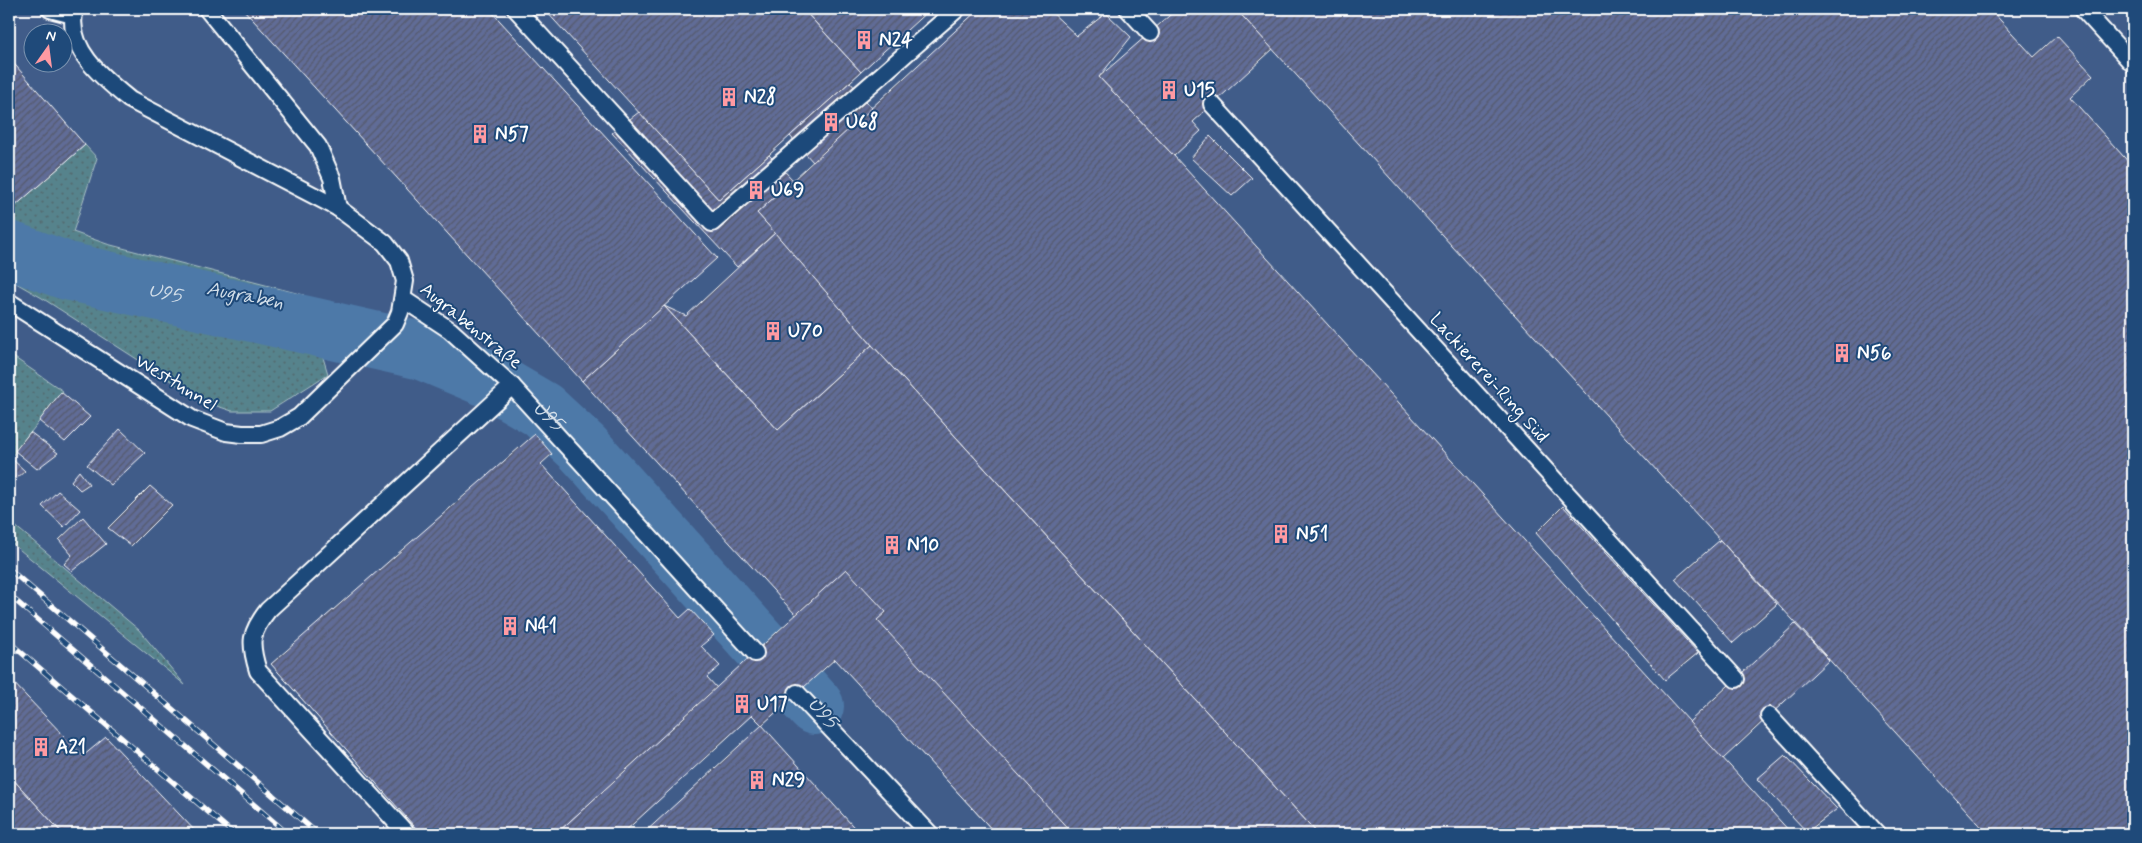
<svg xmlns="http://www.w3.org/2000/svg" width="2142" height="843" viewBox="0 0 2142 843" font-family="Mynerve,sans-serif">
	<defs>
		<pattern id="grass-dots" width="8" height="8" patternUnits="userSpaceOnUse" patternTransform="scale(1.25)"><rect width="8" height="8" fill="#56838c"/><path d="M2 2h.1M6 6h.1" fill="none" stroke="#526a6f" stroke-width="1.8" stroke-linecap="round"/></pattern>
		<pattern id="building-hatch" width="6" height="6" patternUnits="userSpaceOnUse" patternTransform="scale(1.25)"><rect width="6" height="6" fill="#616c97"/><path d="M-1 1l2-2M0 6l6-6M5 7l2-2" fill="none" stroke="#54596a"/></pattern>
	</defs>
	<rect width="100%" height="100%" fill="#2c5180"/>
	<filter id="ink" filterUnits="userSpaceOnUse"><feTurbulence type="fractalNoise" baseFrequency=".02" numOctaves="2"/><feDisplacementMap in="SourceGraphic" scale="10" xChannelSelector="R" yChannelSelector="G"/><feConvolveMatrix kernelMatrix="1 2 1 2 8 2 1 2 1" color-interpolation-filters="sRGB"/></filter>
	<g filter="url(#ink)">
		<path fill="#405c89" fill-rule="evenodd" d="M9 9H2133V834H9ZM32 32H62V62H32Z"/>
		<g fill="url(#grass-dots)" stroke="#aac1c6">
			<polygon points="85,145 97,158 73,232 107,244 304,295 328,374 270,411 232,411 202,401 42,298 9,279 9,207 14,207"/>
			<polygon points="9,354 63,391 9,460"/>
			<polygon points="9,514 14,525 139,630 185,685 9,541"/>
		</g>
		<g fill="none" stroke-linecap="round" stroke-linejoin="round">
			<polyline stroke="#94afcb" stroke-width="10" points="9,250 67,275 132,291 332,331"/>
			<path stroke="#4d79a8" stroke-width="58" id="s1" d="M9 250 67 271 422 351 489 379 542 410 583 448 815 706"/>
		</g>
		<g fill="url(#building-hatch)" stroke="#fff">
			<polygon points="243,9 489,9 717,258 582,381"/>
			<polygon points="544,9 803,9 861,72 719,200"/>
			<polygon points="803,9 930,9 861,72"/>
			<polygon points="979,9 1048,9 1077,36 1106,13 1131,37 1099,77 1174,156 1792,834 1318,834 872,345 757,213"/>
			<polygon points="1177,9 1236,9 1273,49 1193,122 1201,131 1174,156 1099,77"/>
			<polygon points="1236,9 1990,9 2034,57 2057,36 2093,75 2070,97 2133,167 2133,834 1988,834"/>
			<polygon points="9,58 85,145 14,207 9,207"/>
			<polygon points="850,82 872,108 813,162 790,136"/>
			<polygon points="639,112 719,200 769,155 793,180 757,213 775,233 737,267 612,133"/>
			<polygon points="1210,136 1252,178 1232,196 1191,158"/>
			<polygon points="775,233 872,345 778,430 664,306 686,316"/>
			<polygon points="664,306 778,430 872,345 1318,834 996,834 582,381"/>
			<polygon points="61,392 90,417 65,442 39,421"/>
			<polygon points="120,429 145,453 111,485 87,465"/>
			<polygon points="30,432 58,453 37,469 15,451"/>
			<polygon points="535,434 552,454 541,464 680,618 690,609 714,635 701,646 720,666 707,677 717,688 556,834 421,834 271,664"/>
			<polygon points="12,459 25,471 16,479 9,473 9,461"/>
			<polygon points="79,471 89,484 80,490 71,481"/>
			<polygon points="150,486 172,505 131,546 108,528"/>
			<polygon points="58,491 80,510 64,527 42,506"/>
			<polygon points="1563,506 1698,653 1665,680 1536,533"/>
			<polygon points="83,517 106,544 72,571 64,564 72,555 59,540"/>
			<polygon points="1720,540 1777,604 1733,643 1675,579"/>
			<polygon points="846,569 886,612 877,620 1073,834 996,834 835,659 762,725 752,715 622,834 556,834"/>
			<polygon points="1795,624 1829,660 1723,759 1689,722"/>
			<polygon points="9,678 83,756 106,737 198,834 63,834 9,775"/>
			<polygon points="762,725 860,834 643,834"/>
			<polygon points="1785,755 1837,809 1807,832 1757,779"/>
			<polygon points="9,775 63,834 9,834"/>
		</g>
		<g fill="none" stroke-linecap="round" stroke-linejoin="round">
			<g stroke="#fff" stroke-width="20">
				<g id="lane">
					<polyline points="50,9 73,15"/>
					<polyline points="207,9 318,146 332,178 338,208"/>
					<polyline points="516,9 712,223 957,9"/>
					<polyline points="1128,9 1150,33"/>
					<polyline points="2083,9 2133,64"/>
					<polyline points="1212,104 1736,679"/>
					<polyline points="403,299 450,330 512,386 755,653"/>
					<path d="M9 302 192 419 226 432 242 434H261L280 428 299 417 395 324 400 312 405 281 399 261 385 243 338 208 130 100C104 79 64 48 75 9"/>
					<polyline points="797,693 930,834"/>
					<polyline points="1769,716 1877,834"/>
					<path d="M407 834 258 671C249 642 250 633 268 610L512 386"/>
				</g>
			</g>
			<use href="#lane" stroke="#1f4a7a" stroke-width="16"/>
			<g stroke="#fff" stroke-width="5.5">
				<g id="rail">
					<polyline points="9,569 318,834"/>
					<polyline points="9,595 288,834"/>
					<polyline points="9,642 234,834"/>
				</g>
			</g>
			<use href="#rail" stroke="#1f4a7a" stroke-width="4" stroke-dasharray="11" stroke-linecap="butt"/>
		</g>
	</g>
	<defs>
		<g id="building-bare" transform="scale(1.5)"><path d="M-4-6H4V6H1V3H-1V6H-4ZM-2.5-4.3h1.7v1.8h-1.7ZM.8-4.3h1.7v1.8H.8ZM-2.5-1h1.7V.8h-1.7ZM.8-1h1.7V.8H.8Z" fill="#ff9aa2" stroke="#1f4a7a" stroke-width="2.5" paint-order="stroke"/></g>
	</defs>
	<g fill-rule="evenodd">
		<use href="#building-bare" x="864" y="40"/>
		<use href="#building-bare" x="1169" y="90"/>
		<use href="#building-bare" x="729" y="97"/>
		<use href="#building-bare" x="831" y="122"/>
		<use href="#building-bare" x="480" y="134"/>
		<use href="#building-bare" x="756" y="190"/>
		<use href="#building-bare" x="773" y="331"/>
		<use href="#building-bare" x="1842" y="353"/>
		<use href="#building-bare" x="1281" y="534"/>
		<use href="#building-bare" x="892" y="545"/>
		<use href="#building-bare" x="510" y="626"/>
		<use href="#building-bare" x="742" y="704"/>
		<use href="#building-bare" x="41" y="747"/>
		<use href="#building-bare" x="757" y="780"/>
	</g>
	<g text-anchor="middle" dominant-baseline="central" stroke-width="4" stroke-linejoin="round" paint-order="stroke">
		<g font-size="19" font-weight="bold" fill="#fff" stroke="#1f4a7a" text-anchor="start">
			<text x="879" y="40">N24</text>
			<text x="1184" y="90">U15</text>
			<text x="744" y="97">N28</text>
			<text x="846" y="122">U68</text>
			<text x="495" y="134">N57</text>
			<text x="771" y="190">U69</text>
			<text x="788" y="331">U70</text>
			<text x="1857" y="353">N56</text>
			<text x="1296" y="534">N51</text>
			<text x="907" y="545">N10</text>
			<text x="525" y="626">N41</text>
			<text x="757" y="704">U17</text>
			<text x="56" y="747">A21</text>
			<text x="772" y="780">N29</text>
		</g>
		<g font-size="19" fill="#fff" stroke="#1f4a7a">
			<text transform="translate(471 326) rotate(39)">Augrabenstraße</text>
			<text transform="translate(1489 378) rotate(48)">Lackiererei-Ring Süd</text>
			<text transform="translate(176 383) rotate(31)">Westtunnel</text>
		</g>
		<g font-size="20" font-style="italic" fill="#d2dee9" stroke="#1f4a7a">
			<text stroke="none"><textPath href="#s1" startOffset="162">U95</textPath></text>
			<text transform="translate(245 296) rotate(11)">Augraben</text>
			<text stroke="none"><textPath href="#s1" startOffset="568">U95</textPath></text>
			<text transform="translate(822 713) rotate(48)">U95</text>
		</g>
	</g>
	<rect width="2142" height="843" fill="none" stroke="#1f4a7a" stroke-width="30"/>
	<rect x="15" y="15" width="2112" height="813" fill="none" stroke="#fff" stroke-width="2" filter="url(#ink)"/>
	<g transform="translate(48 48) rotate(14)"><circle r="24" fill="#1f4a7a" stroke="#7992af"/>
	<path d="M0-4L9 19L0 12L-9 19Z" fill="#ff9aa2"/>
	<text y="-8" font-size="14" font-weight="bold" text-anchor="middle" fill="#ffffff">N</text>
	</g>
</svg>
